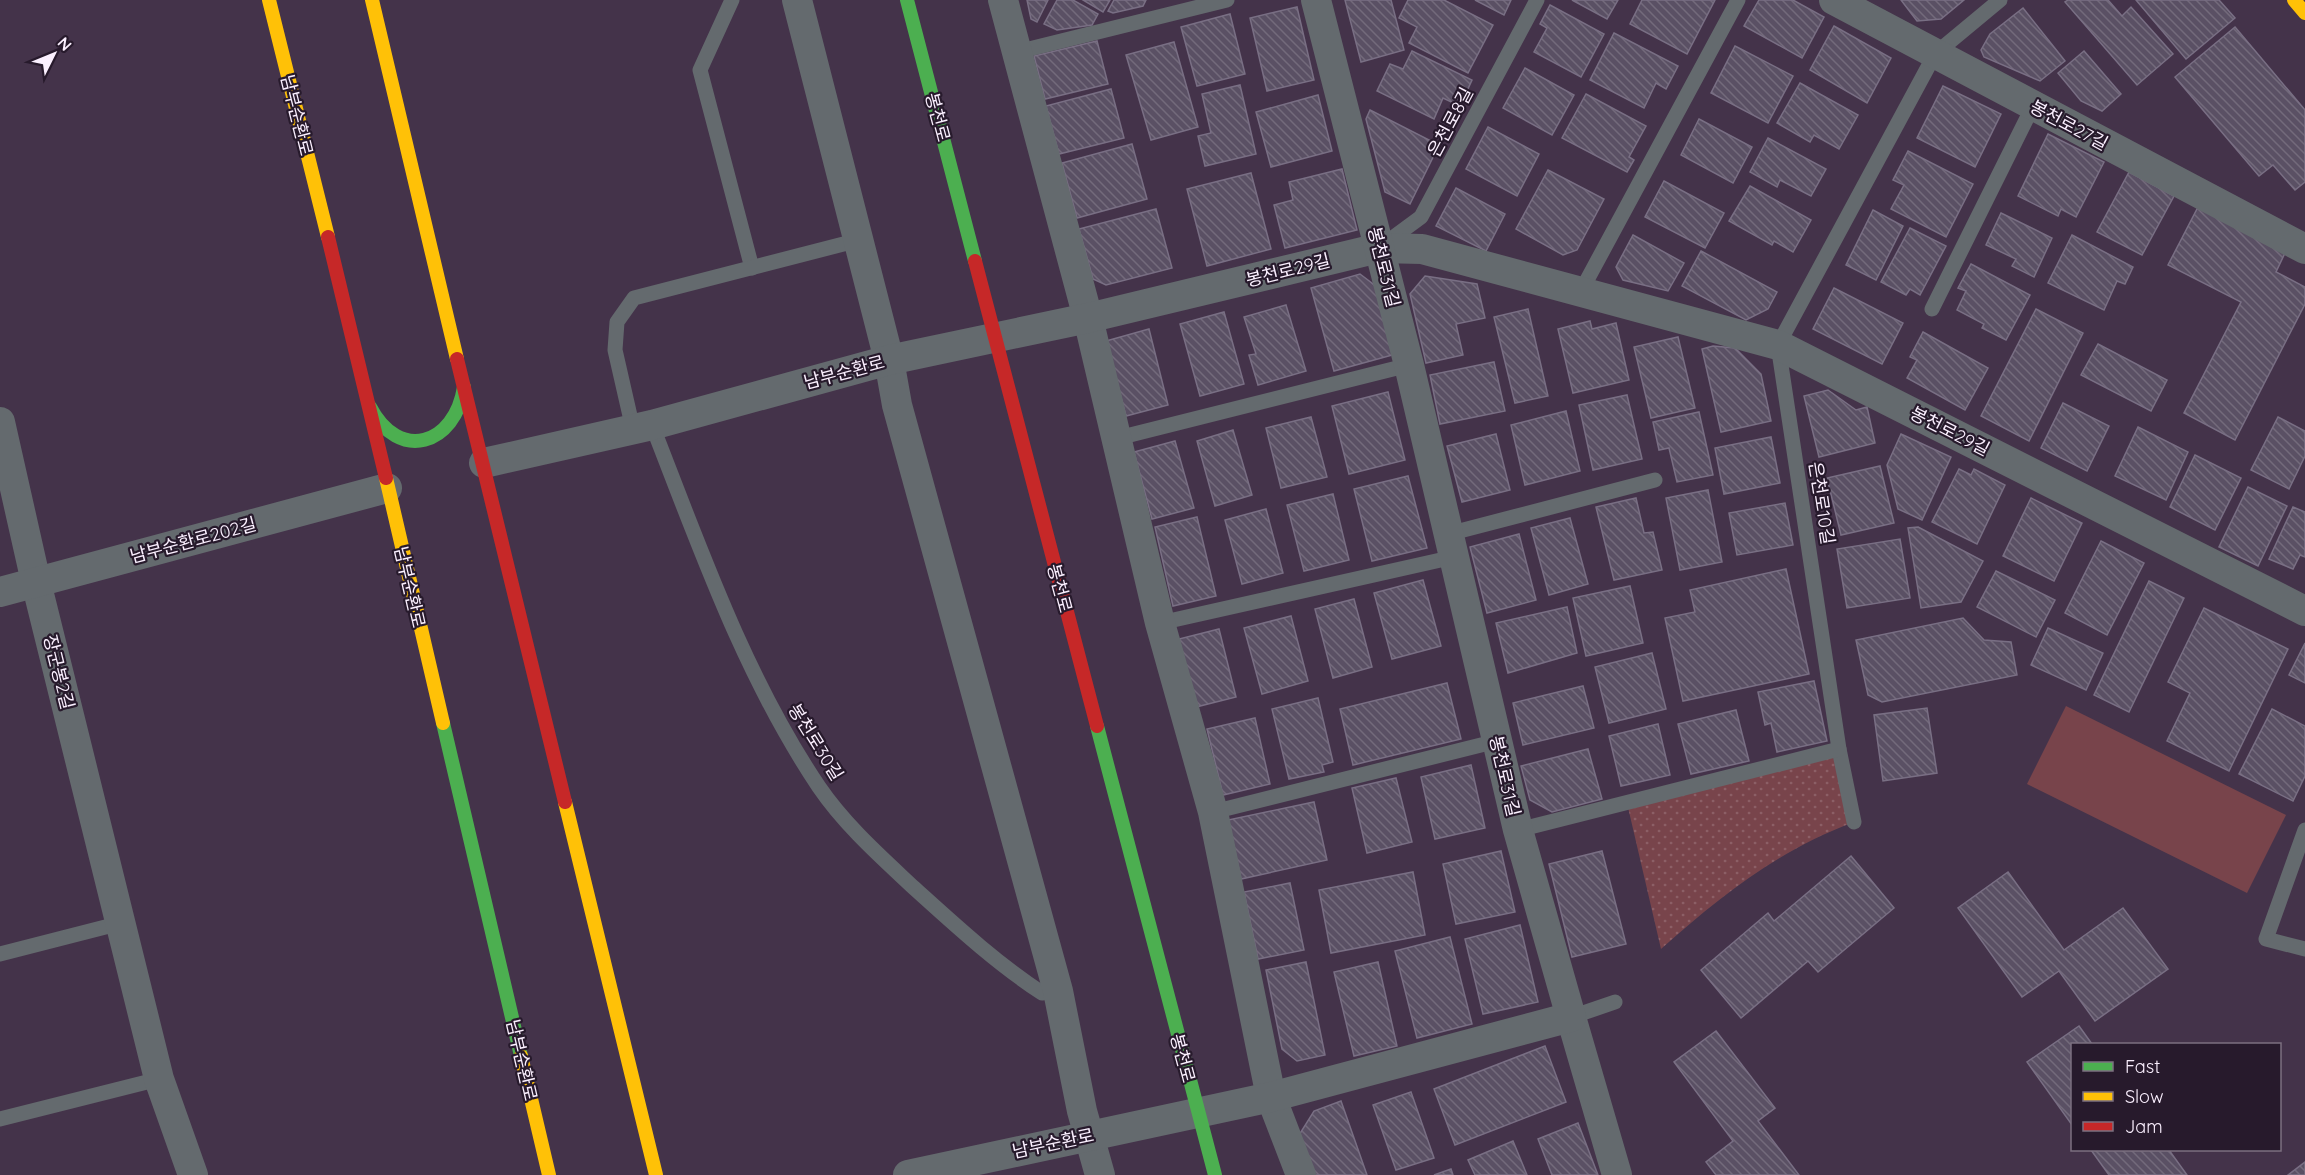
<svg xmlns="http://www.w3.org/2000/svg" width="2305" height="1175" viewBox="0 0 2305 1175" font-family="Quicksand,'Noto Sans KR',sans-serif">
	<defs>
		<pattern id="park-dots" width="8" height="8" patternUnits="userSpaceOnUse" patternTransform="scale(1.5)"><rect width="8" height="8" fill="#78444b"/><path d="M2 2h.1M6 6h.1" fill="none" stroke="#8c5f66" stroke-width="1.8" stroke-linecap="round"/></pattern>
		<pattern id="building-back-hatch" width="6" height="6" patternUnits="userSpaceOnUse" patternTransform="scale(1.5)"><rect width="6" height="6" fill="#5a5064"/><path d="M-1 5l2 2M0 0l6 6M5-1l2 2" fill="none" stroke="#736a7b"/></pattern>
	</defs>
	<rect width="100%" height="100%" fill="#44334a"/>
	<path fill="url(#park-dots)" d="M1839 749 1854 822C1777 851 1722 895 1661 949L1627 803Z"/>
	<polygon fill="#78444b" points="2066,706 2286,815 2247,893 2027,784"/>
	<g fill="url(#building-back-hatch)" stroke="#796f84" stroke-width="1.5">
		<polygon points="1027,0 1048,0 1037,22 1031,19"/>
		<polygon points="1057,0 1073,0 1098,14 1092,25 1057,30 1044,24"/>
		<polygon points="1083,0 1110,0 1103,12"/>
		<polygon points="1114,0 1146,0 1143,6 1113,13 1108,11"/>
		<polygon points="1345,0 1391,0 1404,50 1361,62"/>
		<polygon points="1408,0 1444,0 1493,25 1468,73 1409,43 1417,27 1399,18"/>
		<polygon points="1475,0 1511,0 1504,15"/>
		<polygon points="1572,0 1618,0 1607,19"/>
		<polygon points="1642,0 1715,0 1687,54 1630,24"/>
		<polygon points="1759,0 1793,0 1824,17 1802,58 1744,26"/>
		<polygon points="1901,0 1964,0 1941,19 1917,21"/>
		<polygon points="2068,0 2108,0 2122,16 2131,7 2173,54 2137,85 2065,2"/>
		<polygon points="2136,0 2219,0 2235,18 2186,59"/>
		<polygon points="1550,5 1604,34 1581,77 1534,52 1547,28 1540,24"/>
		<polygon points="1297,7 1314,80 1267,91 1250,18"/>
		<polygon points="2023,8 2065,61 2040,81 1984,57 1981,50 1990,34"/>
		<polygon points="1230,14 1245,74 1197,86 1181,27"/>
		<polygon points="1834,26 1891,58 1867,103 1810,70"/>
		<polygon points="2235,27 2305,110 2305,182 2295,190 2273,165 2259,176 2175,77"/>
		<polygon points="1614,33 1678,66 1666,89 1656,83 1644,108 1590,80"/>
		<polygon points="1097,41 1108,84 1045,99 1034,56"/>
		<polygon points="1174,42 1198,127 1151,140 1126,55"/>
		<polygon points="1735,46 1793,76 1768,123 1711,93"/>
		<polygon points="1412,51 1472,80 1460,106 1443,98 1434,119 1377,91 1390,64 1403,69"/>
		<polygon points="2084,51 2121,94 2102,111 2081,101 2058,73"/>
		<polygon points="1525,68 1574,95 1552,135 1503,108"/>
		<polygon points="1800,83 1858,115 1839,149 1814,135 1810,142 1777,123"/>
		<polygon points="1240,85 1256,154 1205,166 1198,136 1211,133 1202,94"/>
		<polygon points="1943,86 2001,114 1975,167 1917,138"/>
		<polygon points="1111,89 1124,138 1059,154 1046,106"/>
		<polygon points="1586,94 1646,126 1629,157 1634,160 1627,172 1562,138"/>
		<polygon points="1318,95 1332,151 1271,167 1256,112"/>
		<polygon points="1370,110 1439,145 1410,204 1385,192 1366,119"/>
		<polygon points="1699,119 1752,147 1733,183 1681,155"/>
		<polygon points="1488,127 1539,154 1517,196 1466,169"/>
		<polygon points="2048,134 2104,162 2076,217 2061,209 2058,216 2018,196"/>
		<polygon points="1768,138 1826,169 1811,196 1780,180 1777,187 1750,172"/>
		<polygon points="1132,144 1147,199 1077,218 1062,163"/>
		<polygon points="1908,151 1973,184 1946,237 1891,209 1904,185 1893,180"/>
		<polygon points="1342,169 1357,230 1285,248 1274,205 1293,200 1289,182"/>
		<polygon points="1548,170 1604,199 1577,250 1563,255 1516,229"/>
		<polygon points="2129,172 2174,196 2142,255 2097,232"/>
		<polygon points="1251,173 1271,249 1207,266 1187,189"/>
		<polygon points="1664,181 1724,213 1705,248 1645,217"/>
		<polygon points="1750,186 1811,220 1793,252 1774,241 1772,245 1729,221"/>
		<polygon points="1456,188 1505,214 1486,251 1436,226"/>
		<polygon points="2198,207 2285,253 2276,272 2305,287 2305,304 2235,440 2184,413 2241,302 2168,265"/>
		<polygon points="1156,209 1172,268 1106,285 1093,279 1079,229"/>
		<polygon points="1873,210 1903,226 1876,280 1846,265"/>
		<polygon points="2001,213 2052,238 2034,277 2012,266 2016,259 1986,245"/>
		<polygon points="1910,228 1946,246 1920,295 1910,289 1906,295 1881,282"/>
		<polygon points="1633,235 1684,263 1668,291 1623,280 1616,267"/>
		<polygon points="2072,235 2133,267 2125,284 2117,281 2104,310 2048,283"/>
		<polygon points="1701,251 1777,292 1768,309 1746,320 1682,286"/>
		<polygon points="1971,264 2030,295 2006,340 1982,328 1984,324 1957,310 1966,291 1958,288"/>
		<polygon points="1360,274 1377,287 1396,354 1334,371 1311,288"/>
		<polygon points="1425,276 1477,284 1485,318 1456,324 1463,355 1426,363 1410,294"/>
		<polygon points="1834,288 1903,323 1882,364 1813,329"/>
		<polygon points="1286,305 1306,371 1258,385 1249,355 1256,354 1244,317"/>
		<polygon points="1528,309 1548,396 1515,403 1494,317"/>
		<polygon points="2036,309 2083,333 2029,441 1981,416"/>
		<polygon points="1224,312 1244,384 1200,396 1180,324"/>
		<polygon points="1590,321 1592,329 1616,323 1629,380 1573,393 1558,329"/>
		<polygon points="1149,329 1168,405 1126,416 1106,341"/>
		<polygon points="1923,332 1988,368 1965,410 1907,378 1917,360 1910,357"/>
		<polygon points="1678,337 1695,408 1651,418 1634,347"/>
		<polygon points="2098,344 2167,380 2151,411 2081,375"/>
		<polygon points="1713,346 1735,348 1761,374 1771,421 1721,432 1702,349"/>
		<polygon points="1494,362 1505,411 1440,424 1430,375"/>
		<polygon points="1828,390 1856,410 1867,407 1875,443 1819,457 1804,396"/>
		<polygon points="1388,392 1405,460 1349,474 1332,406"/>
		<polygon points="1627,395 1642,459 1593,470 1579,405"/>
		<polygon points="2063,403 2109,426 2087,471 2041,448"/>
		<polygon points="1566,411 1580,471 1525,485 1511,425"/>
		<polygon points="1699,412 1713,475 1677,482 1669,448 1659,450 1653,422"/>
		<polygon points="1311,417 1327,477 1281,488 1266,428"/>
		<polygon points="2278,417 2305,431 2305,456 2289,489 2251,470"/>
		<polygon points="2138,427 2188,452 2166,500 2115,476"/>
		<polygon points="1233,430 1252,495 1215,506 1197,441"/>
		<polygon points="1496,434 1510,490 1462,502 1447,446"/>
		<polygon points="1901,434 1951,457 1922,520 1898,509 1887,465"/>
		<polygon points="1771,437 1780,483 1724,494 1715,448"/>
		<polygon points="1175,441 1194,508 1152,519 1134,452"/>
		<polygon points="2195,455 2241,478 2215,530 2170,507"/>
		<polygon points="1880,466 1894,523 1841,535 1827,478"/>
		<polygon points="1959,469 1971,475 1974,469 2005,485 1977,544 1932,522"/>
		<polygon points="1408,476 1427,548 1372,561 1354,489"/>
		<polygon points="2248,487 2287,506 2258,566 2219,547"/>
		<polygon points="1708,490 1722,562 1680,570 1666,498"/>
		<polygon points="1333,494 1349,560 1304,571 1287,505"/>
		<polygon points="1636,498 1644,533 1653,532 1662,570 1614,580 1596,507"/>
		<polygon points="2031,498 2082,523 2054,581 2003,556"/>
		<polygon points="1785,503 1793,545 1737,555 1729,513"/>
		<polygon points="2293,507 2305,512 2305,557 2300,555 2293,569 2269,559"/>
		<polygon points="1266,509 1283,573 1242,584 1225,520"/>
		<polygon points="1197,517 1216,596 1173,606 1155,527"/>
		<polygon points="1570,518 1588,584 1549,595 1531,528"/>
		<polygon points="1918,527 1983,561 1961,602 1921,608 1908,528"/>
		<polygon points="1519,534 1536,600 1487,613 1470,547"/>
		<polygon points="1900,539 1910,598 1847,608 1837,549"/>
		<polygon points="2101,541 2144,563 2107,635 2065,613"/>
		<polygon points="1786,569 1809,674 1683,701 1665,618 1695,612 1690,590"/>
		<polygon points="1996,571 2055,600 2036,637 1977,607"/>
		<polygon points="1423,580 1441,646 1392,659 1374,593"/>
		<polygon points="2149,581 2184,598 2129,712 2094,695"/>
		<polygon points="1630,586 1643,643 1586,656 1573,598"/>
		<polygon points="1354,599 1372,667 1333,678 1315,609"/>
		<polygon points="1567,607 1577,653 1508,673 1496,623"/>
		<polygon points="2204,608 2288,649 2229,771 2167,741 2190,693 2168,682"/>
		<polygon points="1291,616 1308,681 1262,694 1244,628"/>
		<polygon points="1963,618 1984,640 2011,642 2017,675 1882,702 1868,695 1856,640"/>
		<polygon points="2048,628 2103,653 2086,690 2031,665"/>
		<polygon points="1219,629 1236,697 1196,707 1179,639"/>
		<polygon points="2305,643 2305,683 2289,675"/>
		<polygon points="1652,653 1666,709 1609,723 1595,667"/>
		<polygon points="1814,681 1827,741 1777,752 1771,723 1765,725 1758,692"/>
		<polygon points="1447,683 1461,739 1353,765 1340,709"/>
		<polygon points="1583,686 1594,728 1523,745 1513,703"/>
		<polygon points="1318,698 1333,762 1322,765 1324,772 1289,779 1272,709"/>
		<polygon points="1927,708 1937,773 1883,781 1874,715"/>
		<polygon points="2272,709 2305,726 2305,776 2293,801 2239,774"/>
		<polygon points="1736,710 1749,761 1691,774 1678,724"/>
		<polygon points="1255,718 1270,784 1223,795 1207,729"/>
		<polygon points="1658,724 1670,775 1621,786 1609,736"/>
		<polygon points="1588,749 1602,799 1552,812 1530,800 1521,766"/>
		<polygon points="1471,765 1485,828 1435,839 1421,777"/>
		<polygon points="1396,778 1412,842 1367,853 1352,788"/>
		<polygon points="1314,802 1327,860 1241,879 1228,820"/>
		<polygon points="1501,851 1515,912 1456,924 1443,864"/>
		<polygon points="1602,851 1626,944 1572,957 1549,864"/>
		<polygon points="1851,856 1894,908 1818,972 1808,961 1741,1018 1701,970 1768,913 1774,921"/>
		<polygon points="1413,872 1425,935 1331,953 1319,890"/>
		<polygon points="2008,872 2064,950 2123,908 2168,969 2095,1021 2059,971 2022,997 1958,908"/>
		<polygon points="1290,883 1304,950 1258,959 1244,892"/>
		<polygon points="1520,925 1538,1002 1483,1014 1465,939"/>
		<polygon points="1450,937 1472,1024 1417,1038 1395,951"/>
		<polygon points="1306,962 1325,1055 1297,1061 1282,1049 1266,970"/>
		<polygon points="1378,962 1397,1046 1354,1056 1334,972"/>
		<polygon points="2079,1026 2092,1044 2072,1044 2072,1125 2027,1062"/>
		<polygon points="1716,1031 1775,1108 1758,1121 1799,1175 1716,1175 1706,1162 1733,1141 1674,1062"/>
		<polygon points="1545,1046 1566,1102 1455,1145 1434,1089"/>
		<polygon points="1411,1092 1434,1158 1396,1170 1373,1105"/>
		<polygon points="1341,1101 1367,1175 1313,1175 1299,1135 1314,1111"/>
		<polygon points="1578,1123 1598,1175 1552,1175 1538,1139"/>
		<polygon points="1513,1141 1527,1175 1475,1175 1468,1160"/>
		<polygon points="2091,1150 2169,1150 2187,1175 2109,1175"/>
		<polygon points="2305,1162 2305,1175 2288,1175"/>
		<polygon points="1451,1169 1453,1175 1434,1175"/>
	</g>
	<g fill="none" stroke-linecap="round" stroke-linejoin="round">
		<g stroke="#646a6e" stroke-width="15">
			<polyline points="732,0 700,70 752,268"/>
			<polyline points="1017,52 1227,0"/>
			<polyline points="1383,245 1421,217 1537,0"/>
			<polyline points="1580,293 1738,0"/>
			<polyline points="1932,309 2033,106"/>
			<path d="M652 425C700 548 745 677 819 787 845 825 880 856 913 887 954 924 996 963 1042 993L1058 991"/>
			<polyline points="633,429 615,350 617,322 634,298 859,240"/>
			<polyline points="1118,438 1409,365"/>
			<polyline points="1448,534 1655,480"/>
			<polyline points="1160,623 1454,557"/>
			<polyline points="1839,749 1854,822"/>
			<polyline points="1213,812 1497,741"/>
			<polyline points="1518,830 1839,749 1778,345 1935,54 2000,0"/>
			<polyline points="2305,830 2266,939 2305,949"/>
			<polyline points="0,954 121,923"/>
			<polyline points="1571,1017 1615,1002"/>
			<polyline points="0,1119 159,1079"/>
		</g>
		<g stroke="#646a6e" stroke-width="30">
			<polyline points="797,0 889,360 897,405 1058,991 1082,1111 1100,1175"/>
			<polyline points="1003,0 1088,318 1160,623 1213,812 1271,1097 1301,1175"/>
			<polyline points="1834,0 2305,249"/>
			<polyline points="0,422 36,582 159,1079 193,1175"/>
			<polyline points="484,463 652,425 889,360 1088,318 1379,248 1422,249 1778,345 2305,611"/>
			<polyline points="0,592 387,488"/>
			<polyline points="1571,1017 1617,1175"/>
			<polyline points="908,1175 1271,1097 1571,1017 1518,830 1409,365 1316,0"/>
		</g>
		<g stroke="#4caf50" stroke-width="14">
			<polyline points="907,0 975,261"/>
			<path d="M370 407C399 463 455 445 464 387"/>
			<polyline points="443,723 521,1056"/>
			<polyline points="1097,726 1215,1175"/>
		</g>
		<g stroke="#ffc107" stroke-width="14">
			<polyline points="269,0 328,237"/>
			<polyline points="372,0 457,359"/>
			<polyline points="2294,0 2305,13"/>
			<polyline points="386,478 443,723"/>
			<polyline points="565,802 656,1175"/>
			<polyline points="521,1056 549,1175"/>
		</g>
		<g stroke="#c62828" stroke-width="14">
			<polyline points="328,237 386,478"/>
			<polyline points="975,261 1097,726"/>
			<polyline points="457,359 565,802"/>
		</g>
	</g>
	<g text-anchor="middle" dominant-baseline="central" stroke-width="4.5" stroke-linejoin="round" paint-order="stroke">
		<g font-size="18" fill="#fbf0ff" stroke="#271a2c">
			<text transform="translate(297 115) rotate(76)">남부순환로</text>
			<text transform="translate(938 117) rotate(75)">봉천로</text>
			<text transform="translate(1450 122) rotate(-62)">은천로8길</text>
			<text transform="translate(2069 125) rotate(28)">봉천로27길</text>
			<text transform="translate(1384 267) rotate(76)">봉천로31길</text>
			<text transform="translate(1288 270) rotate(-14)">봉천로29길</text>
			<text transform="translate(844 372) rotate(-15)">남부순환로</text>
			<text transform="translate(1950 431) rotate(27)">봉천로29길</text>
			<text transform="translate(1822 503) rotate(81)">은천로10길</text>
			<text transform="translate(193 540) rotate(-15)">남부순환로202길</text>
			<text transform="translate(410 587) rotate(77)">남부순환로</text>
			<text transform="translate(1060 588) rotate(75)">봉천로</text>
			<text transform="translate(59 672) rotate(76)">장군봉2길</text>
			<text transform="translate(816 742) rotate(58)">봉천로30길</text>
			<text transform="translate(1505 776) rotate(77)">봉천로31길</text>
			<text transform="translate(1183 1058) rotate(75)">봉천로</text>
			<text transform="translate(522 1060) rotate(77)">남부순환로</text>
			<text transform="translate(1053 1143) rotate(-12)">남부순환로</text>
		</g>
	</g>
	<rect x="2071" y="1043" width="210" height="108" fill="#271a2c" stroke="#7c7080" stroke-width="1.5"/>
	<rect x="2083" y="1062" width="30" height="9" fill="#4caf50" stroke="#7c7080" stroke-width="1.5"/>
	<text x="2125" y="1073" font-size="18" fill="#fbf0ff">Fast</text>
	<rect x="2083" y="1092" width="30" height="9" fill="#ffc107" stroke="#7c7080" stroke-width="1.5"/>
	<text x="2125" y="1103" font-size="18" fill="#fbf0ff">Slow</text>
	<rect x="2083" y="1122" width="30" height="9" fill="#c62828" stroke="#7c7080" stroke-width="1.5"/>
	<text x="2125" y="1133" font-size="18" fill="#fbf0ff">Jam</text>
	<g transform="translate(54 54) rotate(47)" stroke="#271a2c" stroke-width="4.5" paint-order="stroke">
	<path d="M0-4.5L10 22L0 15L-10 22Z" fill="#fbf0ff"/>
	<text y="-9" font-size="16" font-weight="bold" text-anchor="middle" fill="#fbf0ff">N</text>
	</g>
</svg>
